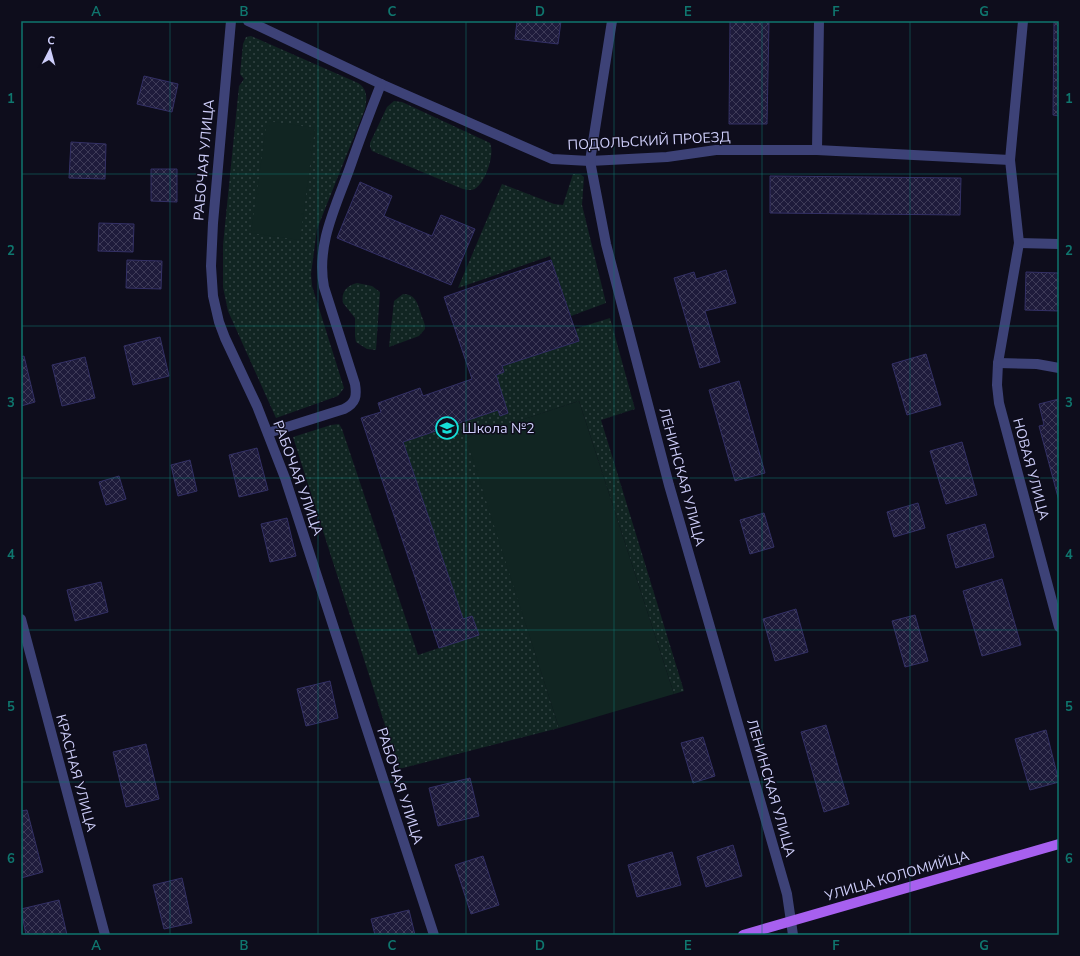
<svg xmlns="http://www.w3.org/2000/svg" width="1080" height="956" viewBox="0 0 1080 956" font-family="'Nunito Sans',sans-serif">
	<defs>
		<pattern id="grass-dots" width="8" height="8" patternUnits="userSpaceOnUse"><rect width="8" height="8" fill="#112522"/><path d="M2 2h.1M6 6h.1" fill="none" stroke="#324343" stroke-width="1.8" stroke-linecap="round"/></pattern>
		<pattern id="building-cross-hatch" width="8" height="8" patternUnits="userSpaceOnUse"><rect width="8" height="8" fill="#1e1b3b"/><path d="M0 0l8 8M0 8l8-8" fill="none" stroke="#3e3b58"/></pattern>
	</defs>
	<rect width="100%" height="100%" fill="#0e0d1c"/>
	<g fill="url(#grass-dots)">
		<path d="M251 36 358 83C368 89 367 99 365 109L317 229 311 274 312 286 344 388 338 396 276 418 228 311 223 287V245L239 86 244 79 240 74 243 44 246 37Z"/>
		<path d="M394 101 402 102 490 143C495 154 486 181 476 188 472 191 468 190 463 189L372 151 370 147V143L387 107Z"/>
		<polygon points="573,174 580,174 584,177 582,205 606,303 571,316 550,256 458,288 502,184 554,204 563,205"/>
		<path d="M357 283 372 286 380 292 376 350 367 349 356 342 355 336V318L343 303C341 292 346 286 357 283Z"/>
		<path d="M403 294C417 294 418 306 422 317 424 322 425 324 425 329L419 336 389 347 394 301Z"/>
		<polygon points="610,318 635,409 601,420 684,691 674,694 579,401 467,438 559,728 399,769 293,437 331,425 339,424 342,429 418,655 478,635 472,616 463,619 403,442 498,410 500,415 508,413 496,375 504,372 502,366 579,341 575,329"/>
	</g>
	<g fill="#112522">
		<polygon points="267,121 315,128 300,240 251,233"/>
		<polygon points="579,401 674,694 559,728 466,438"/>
	</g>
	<g fill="url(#building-cross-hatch)" stroke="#333065">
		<polygon points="517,21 561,21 558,44 515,39"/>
		<polygon points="730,21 769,21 767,124 729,124"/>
		<polygon points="1054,21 1059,21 1059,116 1053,115"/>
		<polygon points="144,76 178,84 172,112 137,104"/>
		<polygon points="71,142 106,144 105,179 69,178"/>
		<polygon points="151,169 177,169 177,202 151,201"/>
		<polygon points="770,176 961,178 960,215 770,213"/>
		<polygon points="360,182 392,196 384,216 432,236 441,215 475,229 451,285 337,238"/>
		<polygon points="99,223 134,224 133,252 98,251"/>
		<polygon points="127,260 162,261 161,289 126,288"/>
		<polygon points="551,260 579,341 502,366 504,372 496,375 508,413 500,416 498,410 403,442 463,619 472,616 479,635 439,648 361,418 381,412 378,403 420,388 423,396 472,379 444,297"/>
		<polygon points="726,270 736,303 705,311 720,362 700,368 674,278 694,272 696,279"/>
		<polygon points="1026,272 1059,273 1059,311 1025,310"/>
		<polygon points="160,337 169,376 133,385 124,346"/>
		<polygon points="926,354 941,405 907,415 892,364"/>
		<polygon points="24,356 35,402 21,406 21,357"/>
		<polygon points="85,357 95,398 62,406 52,365"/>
		<polygon points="739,381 765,473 735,481 709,390"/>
		<polygon points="1059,399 1059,501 1039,426 1044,425 1039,404"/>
		<polygon points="962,442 977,495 946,504 930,451"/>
		<polygon points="257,448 268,490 239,497 229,455"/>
		<polygon points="190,460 197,491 178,496 171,465"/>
		<polygon points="119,476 126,499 106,505 99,482"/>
		<polygon points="918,503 925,528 894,537 887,512"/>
		<polygon points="764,513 774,547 750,554 740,520"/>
		<polygon points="287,518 296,556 270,562 261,524"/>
		<polygon points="985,524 994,557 956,568 947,535"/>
		<polygon points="1002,579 1021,645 982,656 963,591"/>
		<polygon points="101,582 108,612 75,621 67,590"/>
		<polygon points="796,609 808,652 775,661 763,619"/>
		<polygon points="915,615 928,661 905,667 892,621"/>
		<polygon points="330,681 338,718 306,726 297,689"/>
		<polygon points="826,725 849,804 824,812 801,732"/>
		<polygon points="1046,730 1059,782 1030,790 1015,739"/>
		<polygon points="703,737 715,776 693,783 681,743"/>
		<polygon points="146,744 159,799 126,807 113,752"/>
		<polygon points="470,778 479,816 438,826 429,788"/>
		<polygon points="27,810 43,872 21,878 21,811"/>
		<polygon points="733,845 742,876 706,887 697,857"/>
		<polygon points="672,852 681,885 637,897 628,865"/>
		<polygon points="483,856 499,905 471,914 455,865"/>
		<polygon points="182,878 192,923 164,929 153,885"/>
		<polygon points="59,900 67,935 26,935 21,909"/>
		<polygon points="409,910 415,935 375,935 371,919"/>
	</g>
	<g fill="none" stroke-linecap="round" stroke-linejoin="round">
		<g stroke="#3d4277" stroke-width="10">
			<polyline points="231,21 213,223 211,266 213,296 219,322 225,338 257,406 285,478 434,935"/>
			<polyline points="248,21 381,84 552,159 590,161 667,157 716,150 817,150 1010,160"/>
			<polyline points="612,21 590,161 606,244 669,485 787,894 793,935"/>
			<polyline points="1023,21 1010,160 1019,243 998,363 997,385 999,403 1059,627"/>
			<polyline points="817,150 819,21"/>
			<polyline points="1019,243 1059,244"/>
			<polyline points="998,363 1037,364 1059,368"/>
			<path d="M268 433 344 409C356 403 357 396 355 384L324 287C316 246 335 208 349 170 359 141 370 112 381 84"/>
			<polyline points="21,619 105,935"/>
		</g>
		<polyline stroke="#a760ef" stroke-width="10" points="743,935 1059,844"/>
	</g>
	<path fill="none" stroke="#0f766e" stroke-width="1" stroke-opacity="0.55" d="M170 21V935M318 21V935M466 21V935M614 21V935M762 21V935M910 21V935M21 174H1059M21 326H1059M21 478H1059M21 630H1059M21 782H1059"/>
	<defs>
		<g id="school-ring" transform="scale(1.15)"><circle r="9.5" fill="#0e0d1c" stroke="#16ddd7" stroke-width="1.5"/><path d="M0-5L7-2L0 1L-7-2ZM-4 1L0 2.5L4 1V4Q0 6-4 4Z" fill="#16ddd7"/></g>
	</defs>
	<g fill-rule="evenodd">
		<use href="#school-ring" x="447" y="428"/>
	</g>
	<g text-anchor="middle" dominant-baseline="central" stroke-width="3" stroke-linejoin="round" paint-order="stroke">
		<g font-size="14" fill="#cecefa" stroke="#0e0d1c">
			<text transform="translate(649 141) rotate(-3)">ПОДОЛЬСКИЙ ПРОЕЗД</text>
			<text transform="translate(204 160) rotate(-85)">РАБОЧАЯ УЛИЦА</text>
			<text transform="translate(1031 469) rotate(75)">НОВАЯ УЛИЦА</text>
			<text transform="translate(682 477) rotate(75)">ЛЕНИНСКАЯ УЛИЦА</text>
			<text transform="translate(298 478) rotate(70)">РАБОЧАЯ УЛИЦА</text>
			<text transform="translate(76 773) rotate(75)">КРАСНАЯ УЛИЦА</text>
			<text transform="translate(400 786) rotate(72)">РАБОЧАЯ УЛИЦА</text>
			<text transform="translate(771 788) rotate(74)">ЛЕНИНСКАЯ УЛИЦА</text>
			<text transform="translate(897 876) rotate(-16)">УЛИЦА КОЛОМИЙЦА</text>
		</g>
		<g font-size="14" fill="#cecefa" stroke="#0e0d1c" text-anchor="start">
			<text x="462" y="428">Школа №2</text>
		</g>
	</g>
	<rect width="1080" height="956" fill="none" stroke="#0e0d1c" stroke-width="44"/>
	<g transform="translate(50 50) rotate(6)" stroke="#0e0d1c" stroke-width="3" paint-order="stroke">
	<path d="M0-3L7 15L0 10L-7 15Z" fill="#cecefa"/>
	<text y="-6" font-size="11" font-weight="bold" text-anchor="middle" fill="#cecefa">С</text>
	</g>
	<rect x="22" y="22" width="1036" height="912" fill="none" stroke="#0f766e" stroke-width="1.5"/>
	<g font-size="13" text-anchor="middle" font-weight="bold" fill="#0f766e">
		<text x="96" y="16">A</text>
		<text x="244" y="16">B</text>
		<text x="392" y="16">C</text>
		<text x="540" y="16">D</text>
		<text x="688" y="16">E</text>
		<text x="836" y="16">F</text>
		<text x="984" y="16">G</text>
		<text x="11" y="103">1</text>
		<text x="1069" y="103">1</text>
		<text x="11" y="255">2</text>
		<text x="1069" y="255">2</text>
		<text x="11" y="407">3</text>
		<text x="1069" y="407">3</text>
		<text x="11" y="559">4</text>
		<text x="1069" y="559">4</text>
		<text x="11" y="711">5</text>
		<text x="1069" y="711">5</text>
		<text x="11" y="863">6</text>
		<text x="1069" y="863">6</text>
		<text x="96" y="950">A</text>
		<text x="244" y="950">B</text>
		<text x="392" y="950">C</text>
		<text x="540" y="950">D</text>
		<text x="688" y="950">E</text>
		<text x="836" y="950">F</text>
		<text x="984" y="950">G</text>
	</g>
</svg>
